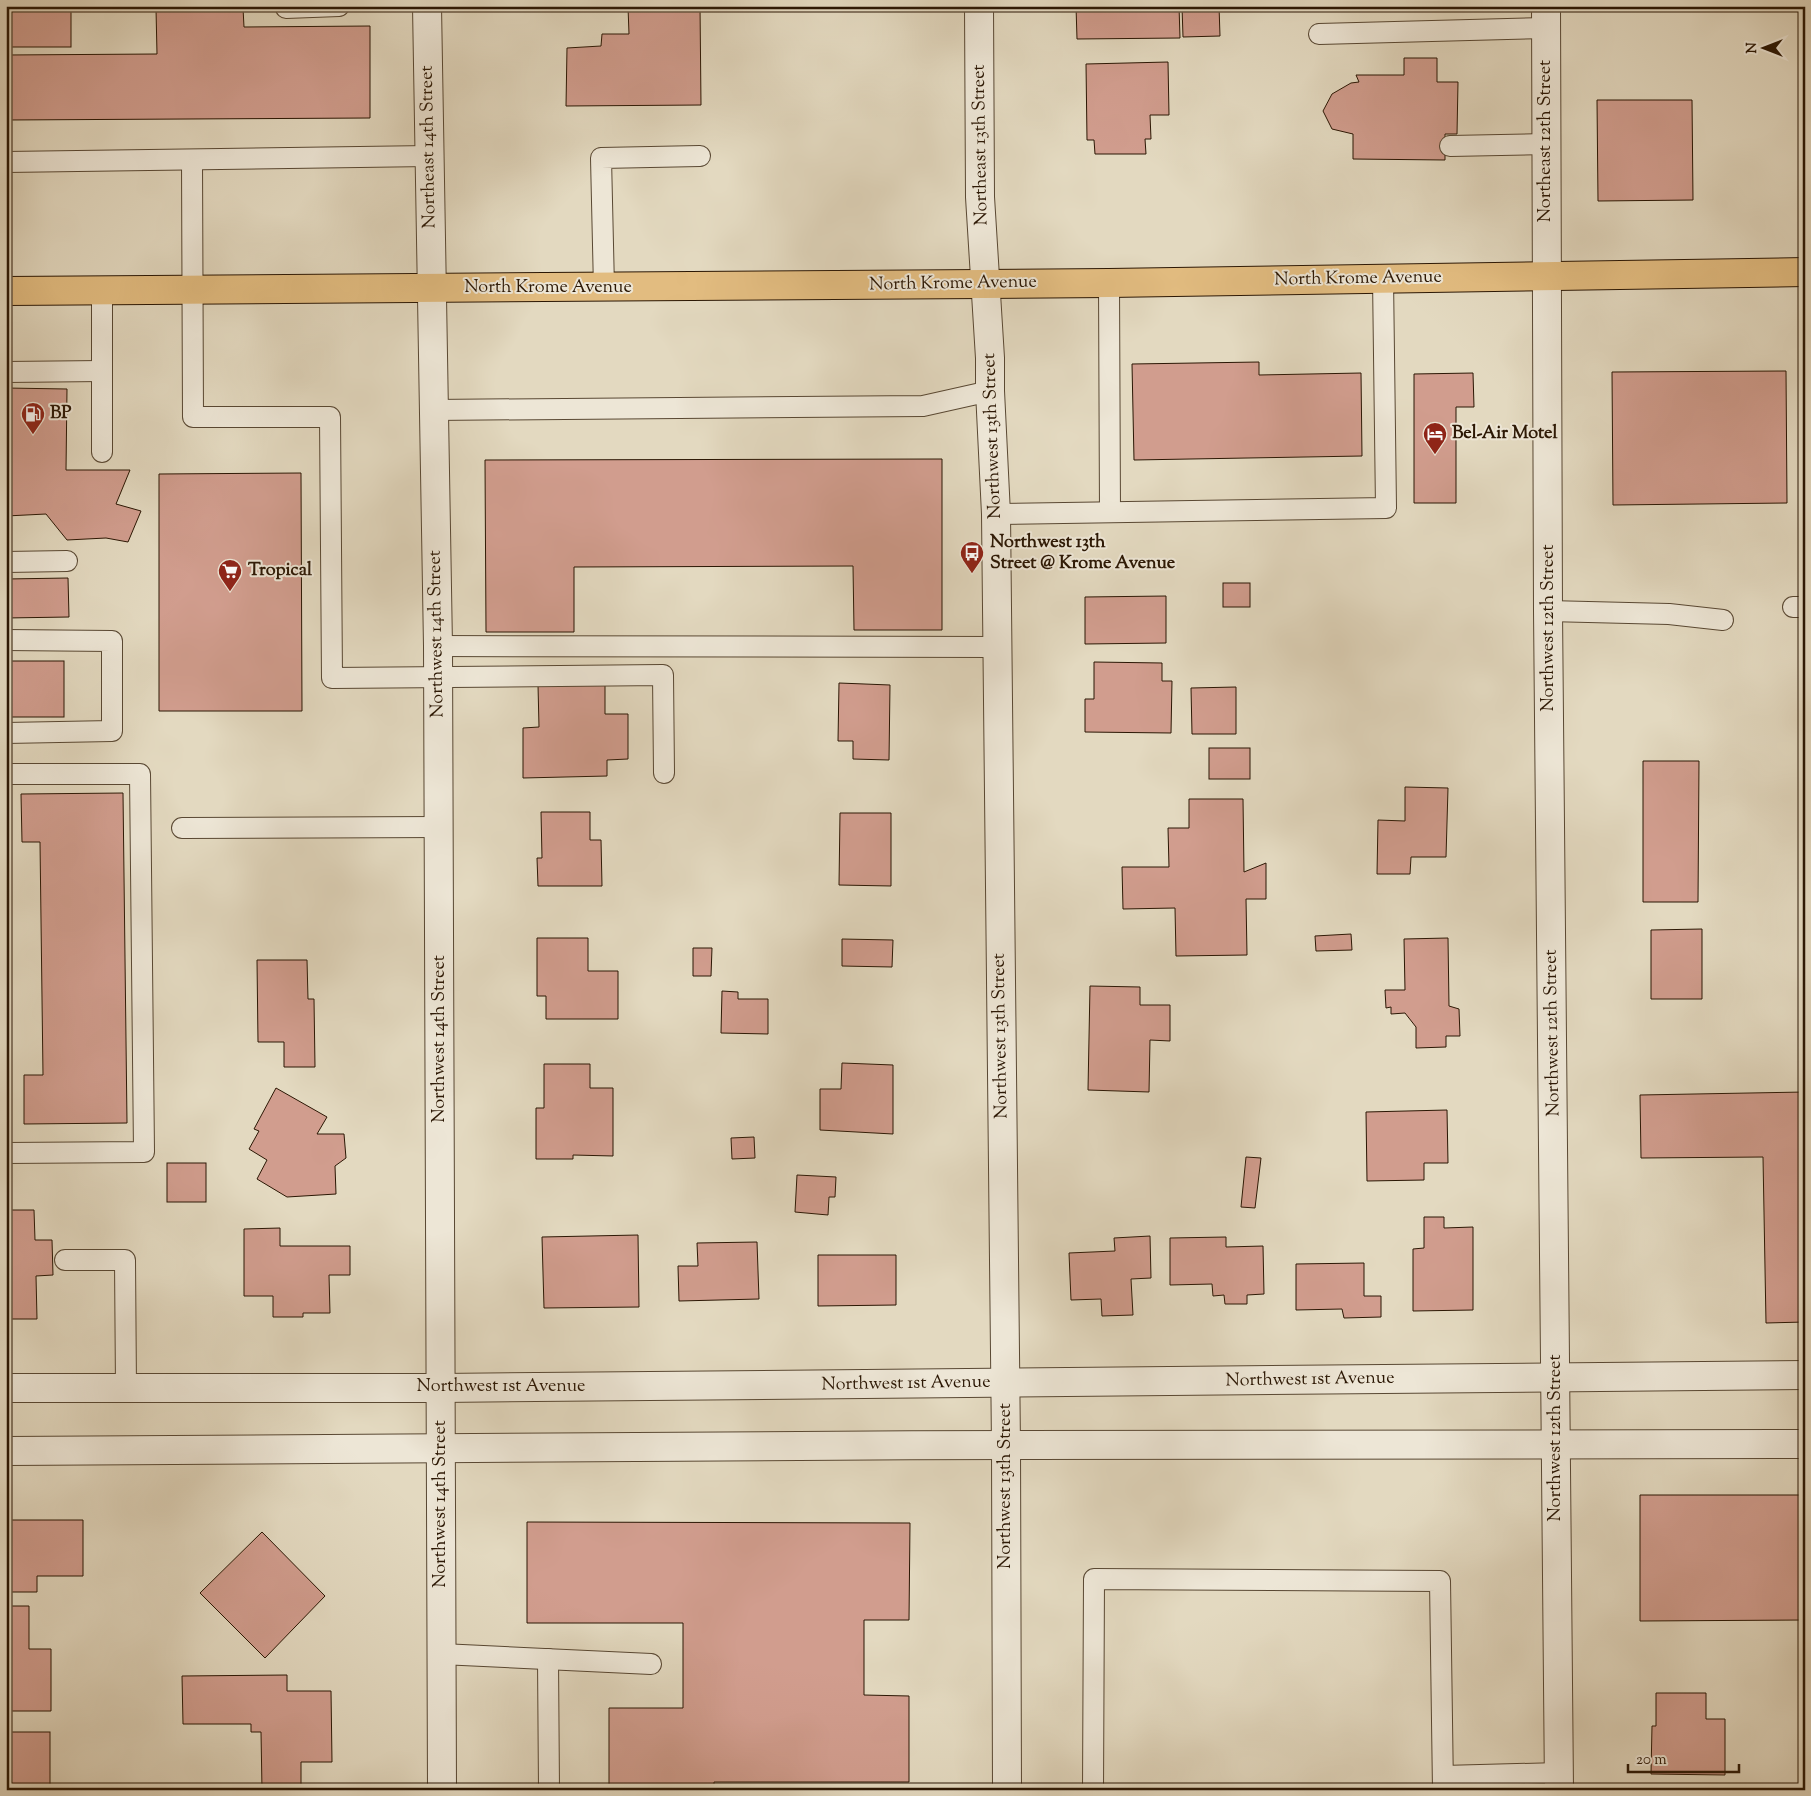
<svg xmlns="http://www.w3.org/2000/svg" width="1811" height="1796" viewBox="0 0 1811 1796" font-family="'Sorts Mill Goudy',serif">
	<rect width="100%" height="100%" fill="#e3d9c0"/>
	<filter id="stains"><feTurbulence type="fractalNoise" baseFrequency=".004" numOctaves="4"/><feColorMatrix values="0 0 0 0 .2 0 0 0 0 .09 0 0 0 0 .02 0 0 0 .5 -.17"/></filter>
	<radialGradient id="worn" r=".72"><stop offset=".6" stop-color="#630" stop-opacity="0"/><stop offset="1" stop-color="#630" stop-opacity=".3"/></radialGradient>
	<g fill="#d19d8e" stroke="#2b1704">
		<rect x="6" y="6" width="65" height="41"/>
		<polygon points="587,6 700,6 701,105 566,106 567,48 601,46 602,34 629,34 628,7"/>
		<polygon points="1076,6 1179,6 1180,38 1077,39"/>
		<polygon points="1182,6 1219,6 1220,36 1183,37"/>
		<polygon points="243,8 244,27 370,26 370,118 6,120 6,55 157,54 156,9"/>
		<polygon points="1404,58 1437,58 1437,82 1458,82 1457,134 1445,134 1445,160 1353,159 1353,134 1332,129 1323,111 1332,94 1351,83 1359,82 1356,75 1404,75"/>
		<polygon points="1168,62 1169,115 1150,115 1151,139 1145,139 1146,154 1095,154 1094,140 1087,140 1086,64"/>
		<polygon points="1597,100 1692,100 1693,200 1598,201"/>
		<polygon points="1259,362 1259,375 1361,373 1362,456 1134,460 1132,364"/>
		<polygon points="1786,371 1787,503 1613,505 1612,372"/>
		<polygon points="1473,373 1474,407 1456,407 1456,503 1414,503 1414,374"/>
		<polygon points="1800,376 1805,376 1805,463 1803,463"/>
		<polygon points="6,388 67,389 66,470 130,470 116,504 141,511 128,542 106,538 67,540 46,514 6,516"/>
		<polygon points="942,459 942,630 854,630 853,566 574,567 574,632 486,632 485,460"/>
		<polygon points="301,473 302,711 159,711 159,474"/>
		<polygon points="68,578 69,617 6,618 6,579"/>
		<rect x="1223" y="583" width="27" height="24"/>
		<polygon points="1166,596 1166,643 1085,644 1085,597"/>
		<rect x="6" y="661" width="58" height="56"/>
		<polygon points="1094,662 1162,663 1162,681 1172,681 1171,733 1085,732 1085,699 1094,699"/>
		<polygon points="605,683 605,714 628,714 628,759 607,760 607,776 523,778 523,728 539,727 538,685"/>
		<polygon points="839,683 890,685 889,760 853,759 853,741 838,741"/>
		<polygon points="1236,687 1236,734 1192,734 1191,688"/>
		<rect x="1209" y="748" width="41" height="31"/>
		<polygon points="1643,761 1699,761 1698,902 1643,902"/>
		<polygon points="1405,787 1448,788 1446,857 1411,857 1410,874 1377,874 1378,820 1405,821"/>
		<polygon points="123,793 127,1123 24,1124 24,1075 43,1075 40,842 22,842 21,794"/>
		<polygon points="1189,799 1243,799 1244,872 1266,863 1266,899 1246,899 1247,955 1176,956 1175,908 1123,909 1122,867 1169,867 1168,828 1189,828"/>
		<polygon points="541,812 590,812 590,840 601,840 602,886 538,886 537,858 542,858"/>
		<polygon points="840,813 891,813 891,886 839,885"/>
		<polygon points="1702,929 1702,999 1651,999 1651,930"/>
		<polygon points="1351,934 1352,950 1316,951 1315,936"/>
		<polygon points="537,938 588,938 588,971 618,971 618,1019 546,1019 546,996 537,996"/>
		<polygon points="1448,938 1449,1006 1459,1009 1460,1036 1446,1036 1446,1047 1416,1048 1416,1027 1405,1013 1391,1014 1391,1007 1386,1008 1385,990 1405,990 1404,939"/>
		<polygon points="842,939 893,940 892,967 842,966"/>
		<polygon points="693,948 712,948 711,976 693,976"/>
		<polygon points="257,960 307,960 308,999 314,999 315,1067 284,1067 284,1042 258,1042"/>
		<polygon points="1090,986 1140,987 1140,1005 1170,1005 1170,1041 1150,1040 1149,1092 1088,1090"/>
		<polygon points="722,991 738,992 738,999 768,999 768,1034 721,1033"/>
		<polygon points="842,1063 893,1065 893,1134 820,1130 820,1089 841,1089"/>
		<polygon points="544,1064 590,1064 590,1088 613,1088 613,1156 573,1155 573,1159 536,1159 536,1108 544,1108"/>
		<polygon points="276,1088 327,1117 317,1134 344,1134 346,1158 335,1166 336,1194 287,1197 257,1179 267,1160 249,1149 259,1131 254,1129"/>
		<polygon points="1805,1092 1805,1322 1766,1323 1763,1157 1641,1158 1640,1095"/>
		<polygon points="1447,1110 1448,1163 1424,1163 1424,1180 1367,1181 1366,1112"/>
		<polygon points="754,1137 755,1158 732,1159 731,1138"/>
		<polygon points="1246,1157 1261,1158 1255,1208 1241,1207"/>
		<rect x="167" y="1163" width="39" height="39"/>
		<polygon points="797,1175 836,1177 835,1197 829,1197 828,1215 795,1212"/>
		<polygon points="6,1210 34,1210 35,1240 52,1240 53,1275 36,1276 37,1319 6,1319"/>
		<polygon points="1424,1217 1444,1217 1444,1228 1473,1227 1473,1310 1413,1311 1413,1249 1424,1248"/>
		<polygon points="280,1228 280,1246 350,1246 350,1275 329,1275 330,1313 303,1313 303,1317 273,1317 273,1296 244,1296 244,1229"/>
		<polygon points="638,1235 639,1307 544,1308 542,1237"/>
		<polygon points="1150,1236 1151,1278 1131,1279 1133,1315 1102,1316 1101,1299 1071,1300 1069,1253 1115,1251 1114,1238"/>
		<polygon points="1226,1237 1226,1247 1263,1246 1264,1294 1247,1295 1247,1304 1225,1304 1224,1295 1213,1296 1212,1284 1170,1285 1170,1238"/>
		<polygon points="757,1242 759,1299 679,1301 678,1266 698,1266 697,1243"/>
		<polygon points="818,1255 896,1255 896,1305 818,1306"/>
		<polygon points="1364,1263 1364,1296 1381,1296 1381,1317 1344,1318 1342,1309 1296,1310 1296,1264"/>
		<polygon points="1640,1495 1805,1495 1805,1620 1640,1621"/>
		<polygon points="6,1520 83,1520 83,1576 37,1576 37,1592 6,1592"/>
		<polygon points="527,1522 910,1523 909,1620 864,1620 864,1695 909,1696 909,1782 714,1782 714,1790 609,1790 609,1708 683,1708 683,1623 527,1623"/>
		<polygon points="262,1532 325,1596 265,1658 200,1593"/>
		<polygon points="6,1606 29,1606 29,1649 51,1649 51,1711 6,1711"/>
		<polygon points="287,1675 287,1691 331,1691 332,1762 301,1762 301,1790 262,1790 261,1732 251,1732 251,1724 183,1724 182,1676"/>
		<polygon points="1656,1693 1706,1693 1706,1719 1725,1719 1725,1775 1651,1774 1652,1726 1656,1726"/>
		<rect x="6" y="1732" width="44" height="58"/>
		<rect x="138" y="1788" width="21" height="2"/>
	</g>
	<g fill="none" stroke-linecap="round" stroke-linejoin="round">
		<g stroke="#594833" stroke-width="22">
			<g id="service">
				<polyline points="286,8 339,6"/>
				<polyline points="1319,34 1546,28"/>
				<polyline points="1450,146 1546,144"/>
				<polyline points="192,160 193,417 330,417 332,678 663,675 664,773"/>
				<polyline points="6,162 429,156"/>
				<polyline points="1109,283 1110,512"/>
				<polyline points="604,288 601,158 700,156"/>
				<polyline points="102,290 102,452"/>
				<polyline points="6,372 102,371"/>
				<polyline points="433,410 923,406 990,391"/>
				<polyline points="996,514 1386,508 1383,278"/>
				<polyline points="6,562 67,561"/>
				<polyline points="1793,607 1805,607"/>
				<polyline points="1548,611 1669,614 1723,620"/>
				<polyline points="6,640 112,641 112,731 6,733"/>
				<polyline points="438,646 997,647"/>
				<polyline points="6,774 140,774 144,1152 6,1153"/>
				<polyline points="182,828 439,827"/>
				<polyline points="65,1260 125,1260 126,1388"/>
				<polyline points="441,1654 651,1664"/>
				<polyline points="548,1659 549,1790"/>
				<polyline points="1443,1776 1559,1773"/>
				<polyline points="1093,1790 1094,1579 1440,1581 1443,1790"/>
			</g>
		</g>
		<g stroke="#594833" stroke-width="30">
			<g id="minor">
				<polyline points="427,6 438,646 442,1790"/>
				<polyline points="979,6 980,197 990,358 990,391 996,514 1006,1446 1007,1790"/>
				<polyline points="1546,6 1548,611 1559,1790"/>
				<polyline points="6,1388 441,1388 1805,1375"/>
				<path d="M6 1451C606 1443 1205 1446 1805 1444"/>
			</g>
		</g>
		<g stroke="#2b1704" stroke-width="30">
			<polyline id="trunk" points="6,291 1109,283 1805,272"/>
		</g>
		<use href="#service" stroke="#ede6d6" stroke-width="20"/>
		<use href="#minor" stroke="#ede6d6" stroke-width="28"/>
		<use href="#trunk" stroke="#e2bc80" stroke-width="28"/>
	</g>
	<defs>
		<g id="fuel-pin" transform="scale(1.25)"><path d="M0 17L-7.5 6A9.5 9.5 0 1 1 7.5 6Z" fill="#8f2418" stroke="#ede6d6"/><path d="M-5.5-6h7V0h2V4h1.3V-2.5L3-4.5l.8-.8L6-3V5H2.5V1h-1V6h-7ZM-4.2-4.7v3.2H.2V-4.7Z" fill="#fff"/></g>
		<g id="hotel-pin" transform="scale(1.25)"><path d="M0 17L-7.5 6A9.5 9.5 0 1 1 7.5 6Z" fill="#8f2418" stroke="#ede6d6"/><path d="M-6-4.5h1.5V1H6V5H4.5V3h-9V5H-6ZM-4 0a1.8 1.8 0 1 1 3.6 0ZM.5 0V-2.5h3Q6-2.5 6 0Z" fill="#fff"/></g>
		<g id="bus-pin" transform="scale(1.25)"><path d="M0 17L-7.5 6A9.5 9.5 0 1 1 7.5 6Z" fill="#8f2418" stroke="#ede6d6"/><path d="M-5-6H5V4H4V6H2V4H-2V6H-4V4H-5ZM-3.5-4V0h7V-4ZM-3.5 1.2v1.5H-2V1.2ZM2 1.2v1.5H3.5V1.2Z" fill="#fff"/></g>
		<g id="supermarket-pin" transform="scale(1.25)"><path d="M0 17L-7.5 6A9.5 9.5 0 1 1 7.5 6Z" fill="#8f2418" stroke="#ede6d6"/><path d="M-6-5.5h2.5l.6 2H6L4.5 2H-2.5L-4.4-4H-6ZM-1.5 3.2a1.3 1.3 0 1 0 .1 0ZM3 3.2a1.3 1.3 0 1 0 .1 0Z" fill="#fff"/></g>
	</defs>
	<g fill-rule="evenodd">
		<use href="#fuel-pin" x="33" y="414"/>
		<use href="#hotel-pin" x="1435" y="434"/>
		<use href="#bus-pin" x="972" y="553"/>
		<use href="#supermarket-pin" x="230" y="571"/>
	</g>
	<g text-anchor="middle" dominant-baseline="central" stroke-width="4" stroke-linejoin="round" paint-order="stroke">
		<g font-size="18" fill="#2b1704" stroke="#ede6d6">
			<text transform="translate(1546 141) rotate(-90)">Northeast 12th Street</text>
			<text transform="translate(981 145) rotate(-91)">Northeast 13th Street</text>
			<text transform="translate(429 147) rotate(-91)">Northeast 14th Street</text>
			<text transform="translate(1358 279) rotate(-1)">North Krome Avenue</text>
			<text transform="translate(953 284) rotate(-1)">North Krome Avenue</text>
			<text x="548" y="288">North Krome Avenue</text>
			<text transform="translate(993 436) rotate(-92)">Northwest 13th Street</text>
			<text transform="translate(1549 628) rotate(-90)">Northwest 12th Street</text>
			<text transform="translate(437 634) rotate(-91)">Northwest 14th Street</text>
			<text transform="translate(1553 1033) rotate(-91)">Northwest 12th Street</text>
			<text transform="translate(1001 1036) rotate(-91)">Northwest 13th Street</text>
			<text transform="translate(440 1039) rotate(-90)">Northwest 14th Street</text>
			<text transform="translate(1310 1380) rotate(-1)">Northwest 1st Avenue</text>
			<text transform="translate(906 1384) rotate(-1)">Northwest 1st Avenue</text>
			<text x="501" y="1387">Northwest 1st Avenue</text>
			<text transform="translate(1556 1438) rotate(-90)">Northwest 12th Street</text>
			<text transform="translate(1006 1486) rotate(-90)">Northwest 13th Street</text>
			<text transform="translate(441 1504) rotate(-90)">Northwest 14th Street</text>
		</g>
		<g font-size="18" font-weight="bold" fill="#2b1704" stroke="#ede6d6" text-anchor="start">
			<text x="50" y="414">BP</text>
			<text x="1452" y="434">Bel-Air Motel</text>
			<text x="990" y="543">Northwest 13th<tspan x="990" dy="21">Street @ Krome Avenue</tspan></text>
			<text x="248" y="571">Tropical</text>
		</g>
	</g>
	<rect width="1811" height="1796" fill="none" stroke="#e3d9c0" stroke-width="25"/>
	<rect x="8" y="8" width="1796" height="1781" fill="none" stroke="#2b1704" stroke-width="2.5"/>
	<rect x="12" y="12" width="1786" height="1771" fill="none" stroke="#2b1704"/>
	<g transform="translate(1764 48) rotate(270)" stroke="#ede6d6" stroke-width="4" paint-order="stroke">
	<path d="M0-4L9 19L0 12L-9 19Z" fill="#2b1704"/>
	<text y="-8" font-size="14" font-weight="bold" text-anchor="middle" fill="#2b1704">N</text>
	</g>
	<path d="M1628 1764v8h111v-8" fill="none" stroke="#2b1704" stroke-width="2.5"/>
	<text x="1636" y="1764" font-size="15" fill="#2b1704" stroke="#ede6d6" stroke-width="4" paint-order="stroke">20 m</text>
	<rect width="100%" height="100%" filter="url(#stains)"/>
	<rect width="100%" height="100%" fill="url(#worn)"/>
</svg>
